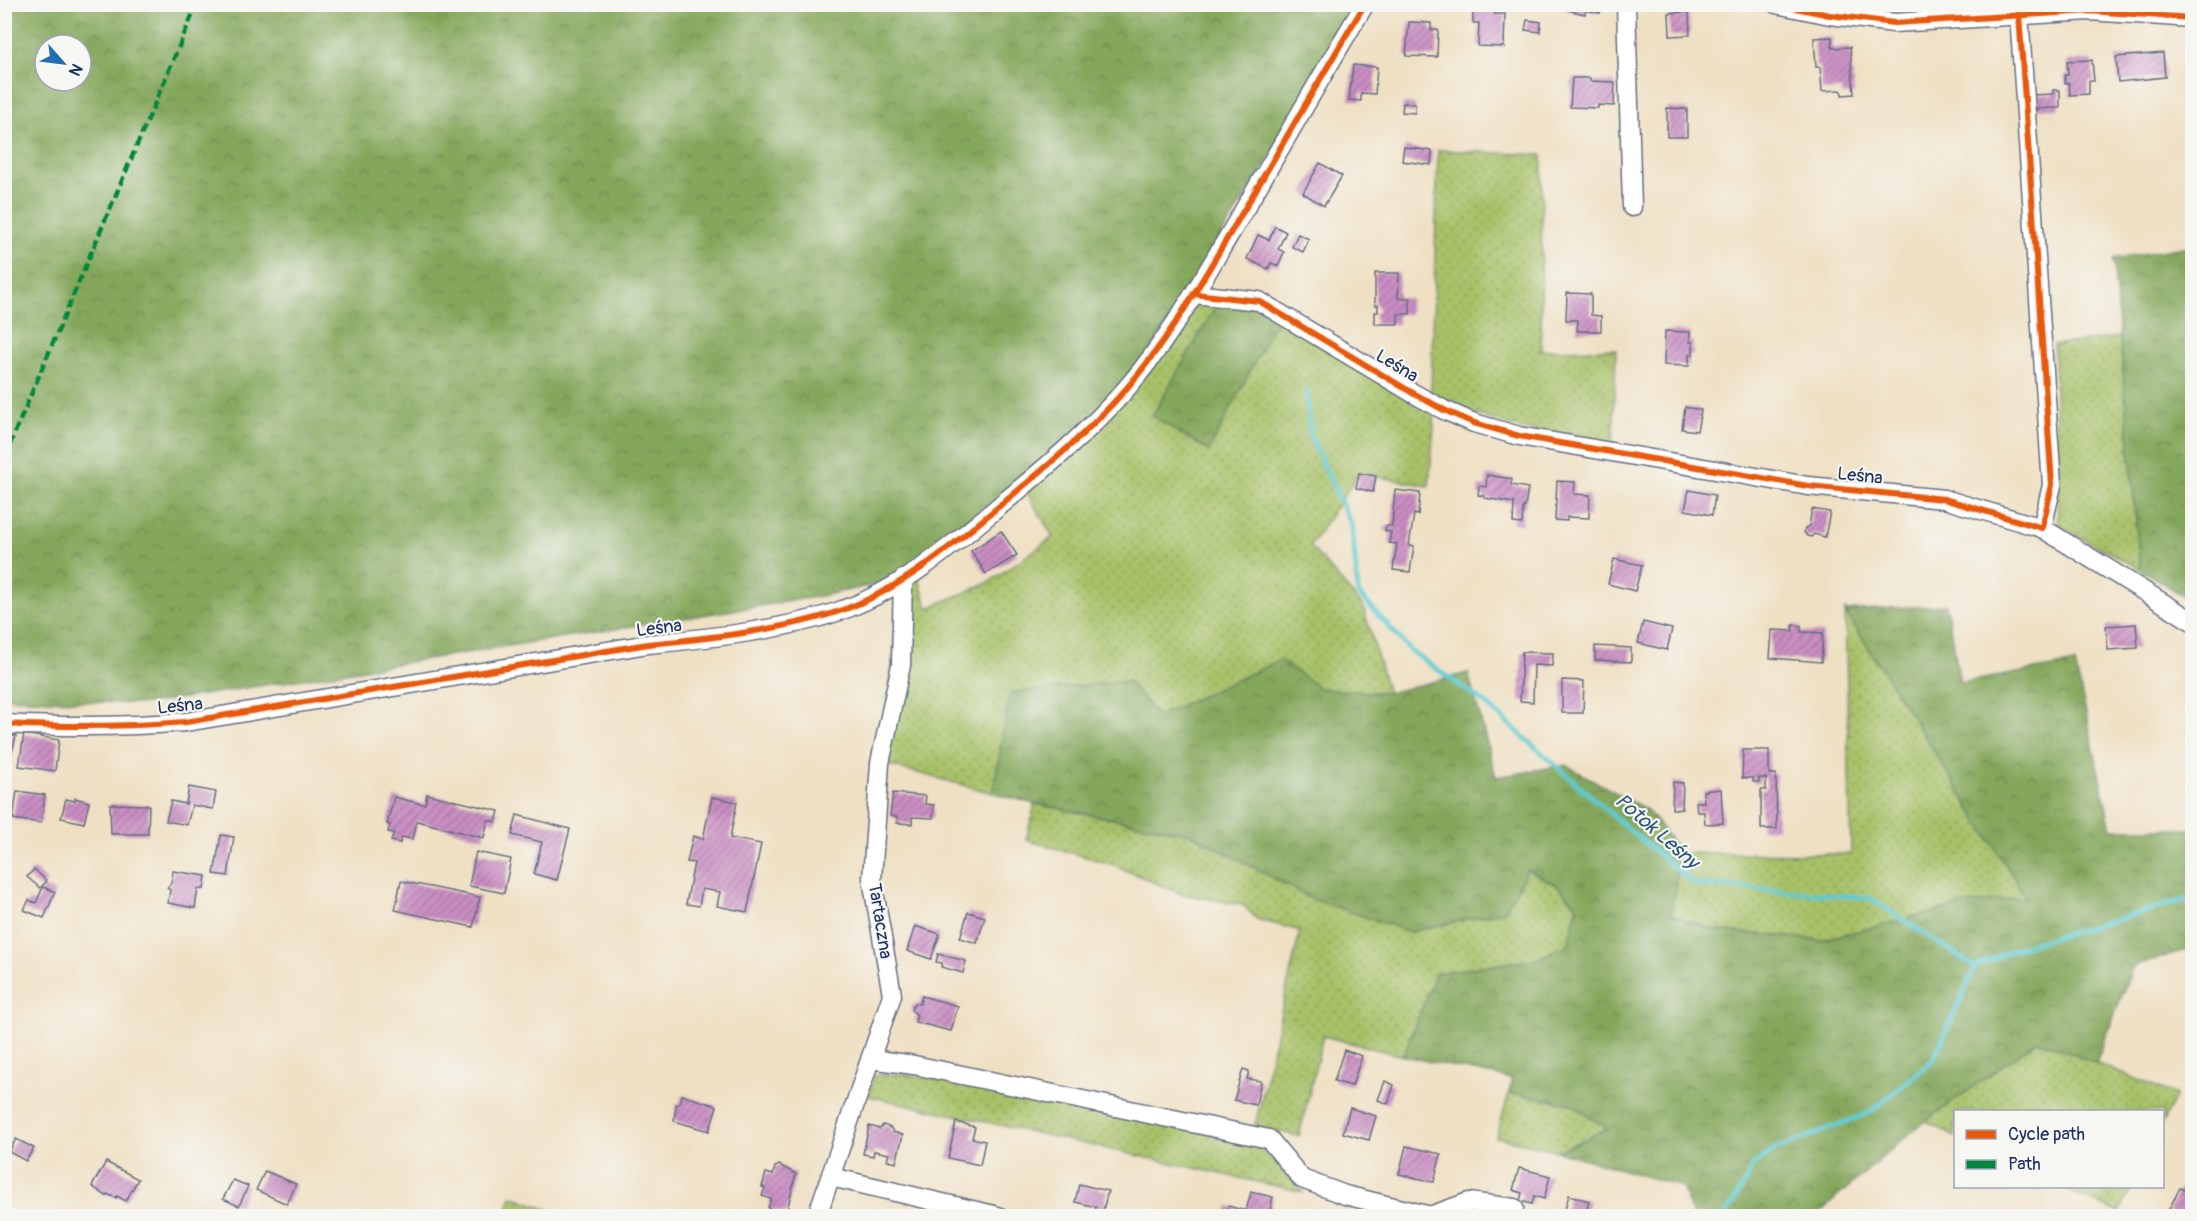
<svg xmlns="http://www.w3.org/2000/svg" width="2197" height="1221" viewBox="0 0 2197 1221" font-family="Pangolin,sans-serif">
	<defs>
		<pattern id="grass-dots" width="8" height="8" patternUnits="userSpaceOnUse" patternTransform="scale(1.5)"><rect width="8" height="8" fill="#a7c167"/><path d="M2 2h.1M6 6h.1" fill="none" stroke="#879d58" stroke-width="1.8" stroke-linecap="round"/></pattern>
		<pattern id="forest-crowns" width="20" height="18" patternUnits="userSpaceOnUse" patternTransform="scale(1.5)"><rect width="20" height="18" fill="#85a75c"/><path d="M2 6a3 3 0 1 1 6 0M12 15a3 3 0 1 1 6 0" fill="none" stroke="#6c884f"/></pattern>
		<pattern id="building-hatch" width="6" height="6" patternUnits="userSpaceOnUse" patternTransform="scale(1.5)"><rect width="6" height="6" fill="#ca8ec3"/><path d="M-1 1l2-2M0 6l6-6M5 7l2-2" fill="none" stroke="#a374a2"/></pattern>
	</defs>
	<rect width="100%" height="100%" fill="#f6f6f2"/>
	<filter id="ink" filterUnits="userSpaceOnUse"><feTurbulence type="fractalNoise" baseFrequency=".0167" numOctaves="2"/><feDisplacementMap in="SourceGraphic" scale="12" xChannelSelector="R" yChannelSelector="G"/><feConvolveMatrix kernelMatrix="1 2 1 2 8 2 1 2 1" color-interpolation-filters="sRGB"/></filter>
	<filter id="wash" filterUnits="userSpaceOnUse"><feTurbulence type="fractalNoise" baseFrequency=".008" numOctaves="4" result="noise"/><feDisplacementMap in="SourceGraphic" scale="24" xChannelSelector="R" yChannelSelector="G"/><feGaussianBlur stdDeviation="1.35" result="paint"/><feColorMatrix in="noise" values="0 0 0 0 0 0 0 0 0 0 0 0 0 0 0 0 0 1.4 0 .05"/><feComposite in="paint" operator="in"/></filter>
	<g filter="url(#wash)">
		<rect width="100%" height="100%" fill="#efe0c3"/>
		<g fill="url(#grass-dots)" stroke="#617862" stroke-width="1.5">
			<polygon points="1438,150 1542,155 1541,350 1616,349 1613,446 1518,428 1469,412 1431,392"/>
			<polygon points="1194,294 1221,297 1208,451 1280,313 1435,414 1429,486 1359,473 1310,546 1363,606 1388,693 1321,689 1280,660 1158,716 1128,681 1011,693 993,793 880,763 903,579 916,570 928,608 988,583 1053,537 1023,486"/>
			<polygon points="2120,337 2140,569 2058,525 2054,345"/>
			<polygon points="1845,611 2027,897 1962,905 1821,940 1713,930 1671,914 1681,853 1851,854"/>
			<polygon points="1035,804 1192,834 1312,899 1528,869 1559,887 1577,906 1569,944 1536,959 1436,973 1403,1056 1323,1036 1299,1136 1255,1126 1300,931 1257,919 1243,905 1182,894 1111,864 1026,840"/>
			<polygon points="2038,1040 2176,1095 2163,1122 2162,1112 1956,1112 1955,1137 1926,1121"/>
			<polygon points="901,1074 969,1083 1266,1145 1303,1192 868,1096 875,1075"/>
			<polygon points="1509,1093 1572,1104 1608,1129 1558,1151 1496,1137"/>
			<polygon points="2059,1187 2132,1187 2120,1213"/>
			<polygon points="512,1196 565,1216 506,1216"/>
		</g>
		<g fill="url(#forest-crowns)" stroke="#506b5d" stroke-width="1.5" fill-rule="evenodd">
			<path d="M5 5H1365L1126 388 903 579 815 597 146 704 5 698ZM45 45H81V81H45Z"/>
			<polygon points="2192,246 2192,601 2140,569 2113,259"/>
			<polygon points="1221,297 1280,313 1209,451 1152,416"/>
			<polygon points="1946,605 1960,683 2075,663 2111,829 2192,829 2192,948 2133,966 2096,1063 2038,1040 1916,1128 1826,1207 1817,1216 1693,1216 1682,1187 1558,1151 1607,1129 1572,1104 1509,1093 1512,1079 1403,1056 1436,973 1536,959 1569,944 1577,906 1559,887 1528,869 1505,911 1410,932 1312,899 1192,834 1035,804 993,793 1010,693 1128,681 1158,716 1280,660 1321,689 1388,693 1468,673 1496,777 1566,765 1647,810 1681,853 1671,914 1713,930 1821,940 1962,905 2026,897 1845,611"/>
		</g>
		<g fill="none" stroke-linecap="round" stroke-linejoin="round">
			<g stroke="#5dcad0" stroke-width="5">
				<polyline points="1306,391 1311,438 1352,526 1358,593 1411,651 1485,703 1627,828 1695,884 1870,898 1975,967 2020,947 2192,898"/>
				<polyline points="1725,1216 1748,1177 1752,1165 1774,1150 1871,1112 1933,1060 1975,967"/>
			</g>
		</g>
		<g id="blocks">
			<g fill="url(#building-hatch)">
				<polygon points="1473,4 1494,4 1494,14 1505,14 1504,47 1478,46 1479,23 1473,23"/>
				<polygon points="1568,4 1602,4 1600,13 1586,10 1585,14 1567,10"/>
				<polygon points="1689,12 1690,35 1670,36 1669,13"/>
				<polygon points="1527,20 1541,22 1540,32 1525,30"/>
				<polygon points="1409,22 1431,23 1431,30 1438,30 1437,57 1406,56"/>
				<polygon points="1832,37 1832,48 1850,47 1854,94 1842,95 1841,90 1822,91 1820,67 1816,67 1814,38"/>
				<polygon points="2163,53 2165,77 2118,82 2116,57"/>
				<polygon points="2092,60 2094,81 2089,81 2089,94 2070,95 2069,83 2065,83 2065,75 2068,75 2067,61"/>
				<polygon points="1353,65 1377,67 1375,94 1361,93 1361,101 1349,100"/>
				<polygon points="1572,78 1590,78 1590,81 1615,82 1614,106 1598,105 1598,108 1570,107"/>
				<polygon points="2053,90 2060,90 2060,108 2032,109 2032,95 2053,94"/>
				<polygon points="1403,103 1415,104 1415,113 1402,112"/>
				<polygon points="1667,108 1687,109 1687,137 1667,137"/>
				<polygon points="1404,147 1432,151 1431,165 1402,161"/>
				<polygon points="1320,163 1342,176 1324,206 1303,193"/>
				<polygon points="1275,226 1286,232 1278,249 1284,252 1278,266 1271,263 1268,269 1247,259 1258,235 1269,240"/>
				<polygon points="1298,234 1309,239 1303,252 1292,247"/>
				<polygon points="1375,273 1399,273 1398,298 1410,298 1410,314 1398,314 1398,324 1375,324 1375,312 1378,312 1378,305 1375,305"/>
				<polygon points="1567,293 1591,294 1591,315 1601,316 1601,331 1577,331 1578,320 1566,320"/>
				<polygon points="1665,331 1690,332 1690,342 1693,342 1693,355 1689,355 1689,366 1664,365"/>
				<polygon points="1685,407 1701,410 1697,431 1682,429"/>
				<polygon points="1359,473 1376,476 1373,492 1356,488"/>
				<polygon points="1487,475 1512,479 1511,485 1528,488 1525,507 1523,507 1522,524 1513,523 1514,503 1484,498 1485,496 1478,495 1479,486 1486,487"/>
				<polygon points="1557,481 1575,482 1574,494 1590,495 1589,518 1567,517 1567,521 1555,520"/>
				<polygon points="1395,490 1420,493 1418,515 1414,514 1409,546 1414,546 1410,572 1393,570 1397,544 1389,543 1391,532 1385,531 1386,526 1392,526"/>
				<polygon points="1689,490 1715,495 1712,515 1685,510"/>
				<polygon points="1812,509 1830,512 1825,537 1814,534 1811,537 1807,536 1804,532 1805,528 1809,526"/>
				<polygon points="1001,531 1017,555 986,574 971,551"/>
				<polygon points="1614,559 1642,565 1635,591 1608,584"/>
				<polygon points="1643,622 1672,629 1667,650 1638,643"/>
				<polygon points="2136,624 2138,648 2108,650 2106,626"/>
				<polygon points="1793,625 1801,626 1801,632 1823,633 1821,662 1770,658 1772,630 1793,631"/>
				<polygon points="1595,646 1631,648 1631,662 1595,660"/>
				<polygon points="1522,652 1553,653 1552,666 1534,665 1533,702 1520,701"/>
				<polygon points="1562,680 1584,681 1583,713 1562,713"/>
				<polygon points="24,734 59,740 55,771 19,766"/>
				<polygon points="4,736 16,736 12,752 4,751"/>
				<polygon points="1743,750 1769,750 1769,774 1776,774 1777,829 1761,829 1761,790 1766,790 1766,778 1759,778 1759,782 1753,782 1753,778 1742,778"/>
				<polygon points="1673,782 1683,783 1682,809 1672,809"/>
				<polygon points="189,787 216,792 213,809 192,805 187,825 166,821 171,801 186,804"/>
				<polygon points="1721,789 1723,823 1705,824 1704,812 1697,812 1696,802 1704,802 1703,791"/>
				<polygon points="17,791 45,795 41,823 13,819"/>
				<polygon points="893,793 926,796 925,804 934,805 933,818 912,817 912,824 897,823 897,817 890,816"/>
				<polygon points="427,794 499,811 496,822 488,820 484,838 417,821 413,839 402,837 400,843 391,841 394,833 388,832 390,825 387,824 394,797 422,804 425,804"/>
				<polygon points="712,797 737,802 730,838 761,844 747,912 717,906 720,892 702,889 699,906 686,904 694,863 687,862 693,836 703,839"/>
				<polygon points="75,798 89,802 84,823 61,818 66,799 75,801"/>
				<polygon points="110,804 149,805 148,834 111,834"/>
				<polygon points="517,815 570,829 557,880 534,874 542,842 512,835"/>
				<polygon points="221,835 234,837 228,876 214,874"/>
				<polygon points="476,852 511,859 504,893 469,886"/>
				<polygon points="34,869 47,881 40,888 27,877"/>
				<polygon points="173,871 206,876 204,889 198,889 195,908 168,903 170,890 167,888 171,883"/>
				<polygon points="401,881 480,897 473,927 395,910"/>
				<polygon points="43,887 55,892 44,918 24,910 29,900 36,903"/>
				<polygon points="968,912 985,917 977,943 960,938"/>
				<polygon points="915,926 940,934 931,959 907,951"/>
				<polygon points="938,954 966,961 963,973 941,967 942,963 936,962"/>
				<polygon points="922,996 958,1006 951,1031 915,1022 917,1015 911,1010 913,1005 916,1003 920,1004"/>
				<polygon points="1344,1050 1362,1056 1352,1086 1334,1081"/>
				<polygon points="1243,1069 1249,1071 1247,1079 1261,1081 1256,1105 1234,1100"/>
				<polygon points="1385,1081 1394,1085 1388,1104 1378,1100"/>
				<polygon points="682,1095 717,1106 709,1131 674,1121 676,1105 680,1103"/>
				<polygon points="1350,1108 1376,1116 1369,1140 1343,1133"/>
				<polygon points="956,1122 975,1127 972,1138 985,1141 980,1165 948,1158"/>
				<polygon points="883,1125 891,1128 893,1132 903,1135 896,1163 887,1160 889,1154 874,1151 873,1156 863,1154 869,1126 880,1129"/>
				<polygon points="16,1139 34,1148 26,1161 9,1152"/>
				<polygon points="1406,1146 1441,1154 1434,1182 1399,1174"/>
				<polygon points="106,1162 138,1179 126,1201 117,1196 116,1198 107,1194 106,1196 92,1186"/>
				<polygon points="779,1165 796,1174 786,1214 768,1208 771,1199 762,1196 765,1188 762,1187 766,1173 773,1175 775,1167"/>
				<polygon points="1519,1168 1550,1176 1544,1199 1534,1196 1532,1204 1520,1201 1522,1193 1513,1190"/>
				<polygon points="265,1171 296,1184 287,1204 256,1190"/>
				<polygon points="233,1180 248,1186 239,1206 223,1199"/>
				<polygon points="1079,1184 1108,1191 1102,1214 1095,1212 1096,1207 1075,1202"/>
				<polygon points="2180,1188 2192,1194 2192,1216 2178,1216 2168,1211"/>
				<polygon points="1251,1192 1273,1197 1269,1216 1226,1216 1228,1206 1246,1211"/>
				<polygon points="1569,1195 1589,1201 1585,1216 1563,1216"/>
			</g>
		</g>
	</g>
	<g filter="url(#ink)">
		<use href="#blocks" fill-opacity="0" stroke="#656d81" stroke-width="1.5"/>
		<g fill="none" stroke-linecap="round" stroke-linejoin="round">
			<g stroke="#656d81" stroke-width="21">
				<g id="minor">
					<polyline points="1626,4 1632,207"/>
					<polyline points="1776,4 1830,15 1894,23 2090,11 2192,18"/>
					<polyline points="1194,294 1259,301 1411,392 1444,410 1474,423 1519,436 1808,486 1944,499 2042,528 2052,485 2019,14"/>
					<polyline points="2042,528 2192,621"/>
					<path d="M4 724C65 727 126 727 186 722L648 644C710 638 789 630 848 608 901 588 948 549 991 513 1038 474 1086 435 1126 389 1166 343 1197 289 1228 237 1274 160 1318 81 1365 4"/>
					<polyline points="871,1059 914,1065 1269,1139 1302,1179 1345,1195 1431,1216"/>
					<polyline points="831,1177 998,1216"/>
					<polyline points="817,1216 892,995 872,879 880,763 901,665 903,579"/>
					<polyline points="1430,1216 1469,1202 1514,1208"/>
				</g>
			</g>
			<use href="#minor" stroke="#fff" stroke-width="18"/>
			<polyline stroke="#00873e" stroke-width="4.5" stroke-dasharray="9 4.5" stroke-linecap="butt" points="4,458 197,4"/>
			<g stroke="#f6f6f2" stroke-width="10">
				<g id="cycleway">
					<polyline points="1776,4 1830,15 1894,23 2090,11 2192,18"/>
					<polyline points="1194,294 1259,301 1411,392 1444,410 1474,423 1519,436 1808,486 1944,499 2042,528 2052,485 2019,14"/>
					<path d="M4 724C65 727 126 727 186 722L648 644C710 638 789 630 848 608 901 588 948 549 991 513 1038 474 1086 435 1126 389 1166 343 1197 289 1228 237 1274 160 1318 81 1365 4"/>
				</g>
			</g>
			<use href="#cycleway" stroke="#e8590c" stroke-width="6"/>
		</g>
	</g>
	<g text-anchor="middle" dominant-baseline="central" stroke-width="4.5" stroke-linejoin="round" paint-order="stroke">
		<g font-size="18" fill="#1b2f5e" stroke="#f6f6f2">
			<text transform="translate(1397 366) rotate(31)">Leśna</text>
			<text transform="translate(1860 476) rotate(6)">Leśna</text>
			<text transform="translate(659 628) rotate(-7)">Leśna</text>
			<text transform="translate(180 706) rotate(-6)">Leśna</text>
			<text transform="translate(880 921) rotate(81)">Tartaczna</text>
		</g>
		<g font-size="20" font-style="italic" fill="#2c567a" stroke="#f6f6f2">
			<text transform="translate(1657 831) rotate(41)">Potok Leśny</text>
		</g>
	</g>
	<rect width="2197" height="1221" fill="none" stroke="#f6f6f2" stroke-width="24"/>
	<rect x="1954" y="1110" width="210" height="78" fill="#f6f6f2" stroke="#9ea6b7" stroke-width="1.5"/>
	<rect x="1966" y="1130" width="30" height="9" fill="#e8590c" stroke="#9ea6b7" stroke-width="1.5"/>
	<text x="2008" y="1140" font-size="18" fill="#1b2f5e">Cycle path</text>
	<rect x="1966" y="1160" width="30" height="9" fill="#00873e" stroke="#9ea6b7" stroke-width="1.5"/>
	<text x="2008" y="1170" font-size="18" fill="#1b2f5e">Path</text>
	<g transform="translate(63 63) rotate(118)"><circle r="28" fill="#f6f6f2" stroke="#9ea6b7" stroke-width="1.5"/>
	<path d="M0-4.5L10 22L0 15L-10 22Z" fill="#1f6fb2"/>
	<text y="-9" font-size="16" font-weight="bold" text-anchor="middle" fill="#1b2f5e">N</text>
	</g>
</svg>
